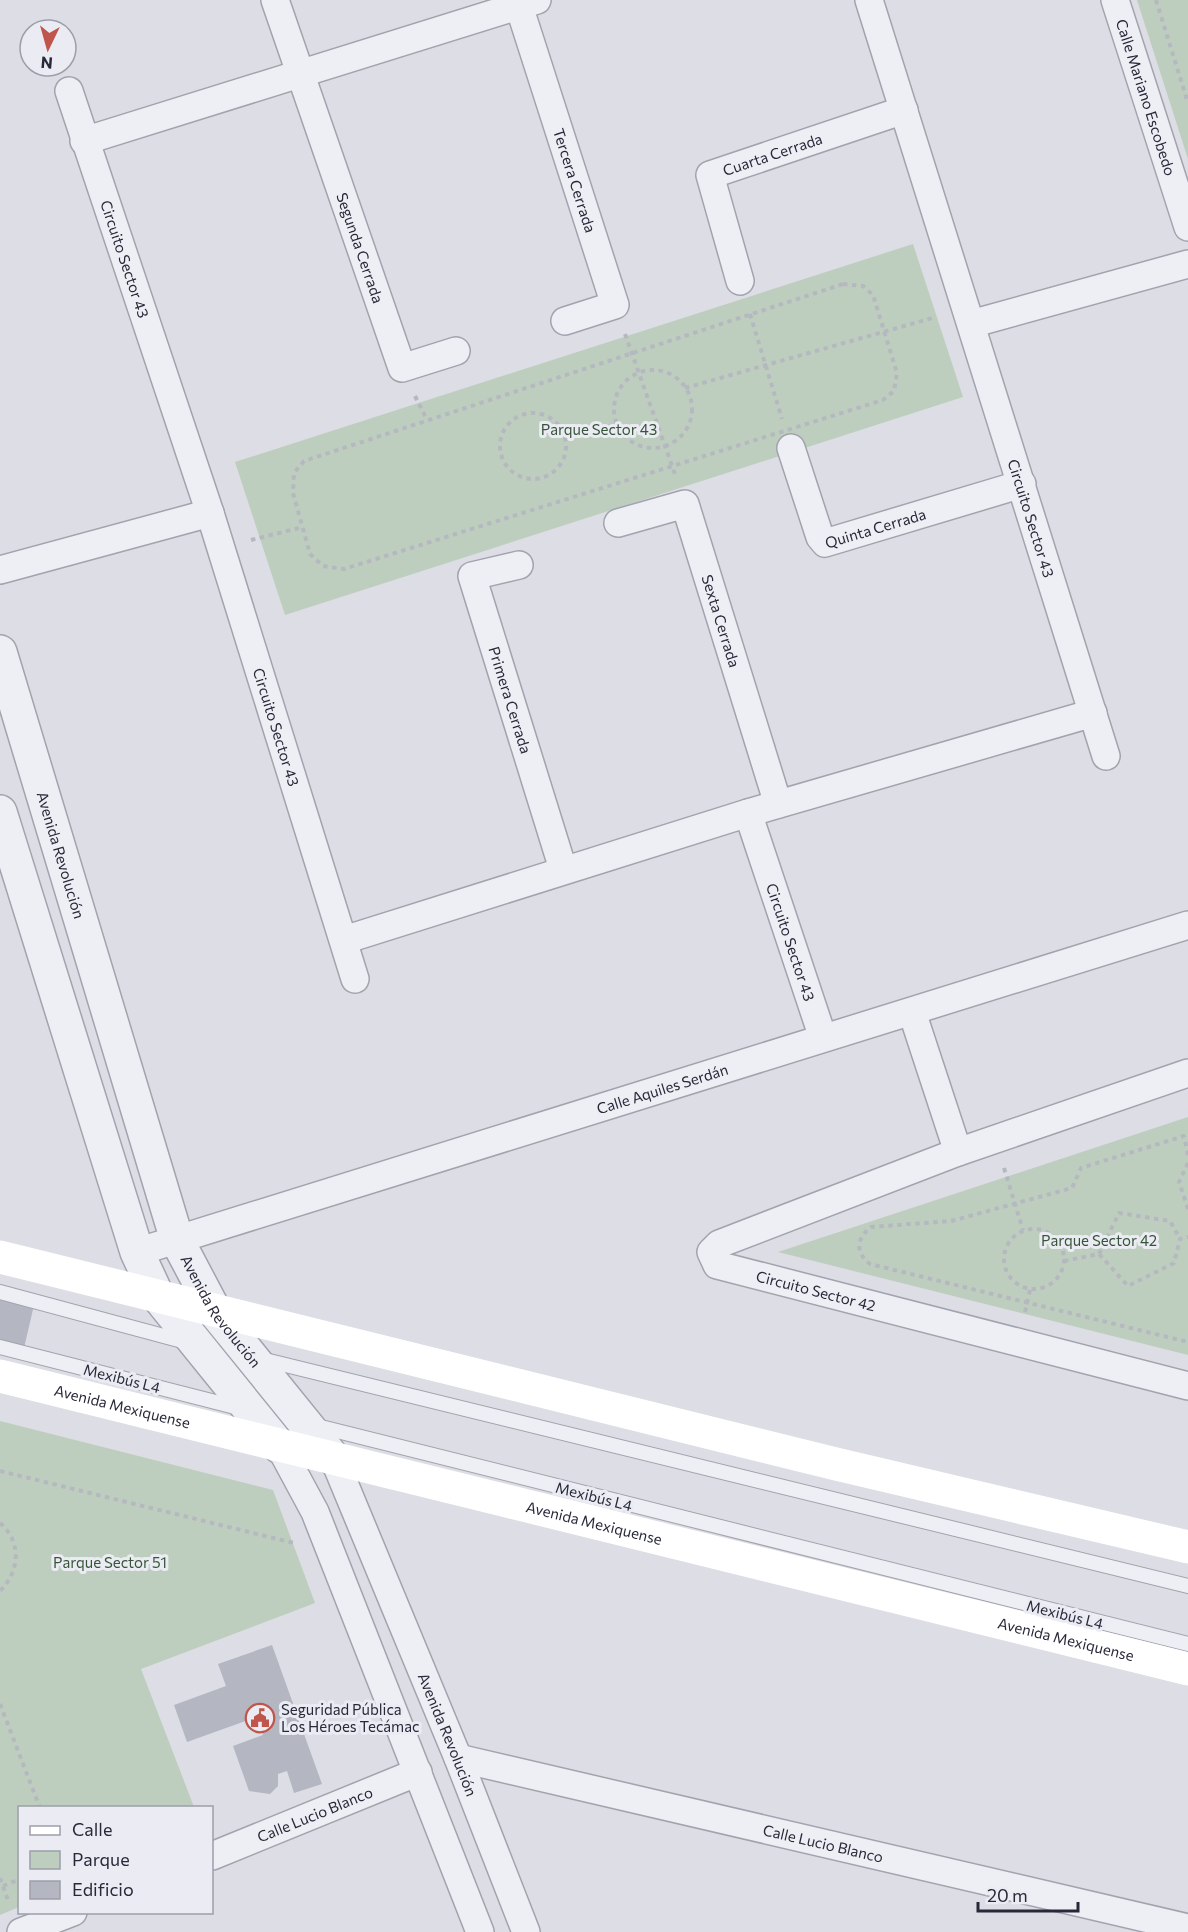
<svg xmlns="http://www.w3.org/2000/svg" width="1188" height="1932" viewBox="0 0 1188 1932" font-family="Commissioner,sans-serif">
	<rect width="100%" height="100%" fill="#dcdde5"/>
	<g fill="#becebe">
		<polygon points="1137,0 1188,0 1188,159"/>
		<polygon points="913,244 963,397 285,615 235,462"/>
		<polygon points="1188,1117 1188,1355 778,1252"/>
		<polygon points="0,1421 273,1490 315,1603 141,1669 194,1807 20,1808 19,1907 0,1915"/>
	</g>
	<g fill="#b4b6c1">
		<polygon points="0,1297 34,1305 24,1348 0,1342"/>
		<polygon points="272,1645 322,1784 294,1793 287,1771 278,1774 278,1786 270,1794 249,1791 233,1746 263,1735 257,1717 187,1742 174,1705 226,1686 218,1664"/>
	</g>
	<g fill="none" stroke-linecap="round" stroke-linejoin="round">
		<g stroke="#a2a3ae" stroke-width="16">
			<g id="service">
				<polyline points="0,1292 186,1342"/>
				<polyline points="0,1347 239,1408"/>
				<polyline points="261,1359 1188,1586"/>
				<polyline points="313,1425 1188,1644"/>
			</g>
		</g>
		<g stroke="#a2a3ae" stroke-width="30">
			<g id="minor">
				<path id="s1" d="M275 0 402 368 456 351"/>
				<path id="s2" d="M869 0 1106 756"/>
				<path id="s3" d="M1115 0 1188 227"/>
				<path id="s4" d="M519 6 615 305 565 321"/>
				<path id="s5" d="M69 91 210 513 355 979"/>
				<polyline points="84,141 537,0"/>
				<path id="s6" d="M740 281 710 175 904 110"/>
				<polyline points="971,324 1188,264"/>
				<path id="s7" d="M791 448 820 537 825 543 1022 484"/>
				<path id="s8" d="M618 523 685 504 778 804"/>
				<path id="s9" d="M519 565 472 576 563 869"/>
				<polyline points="0,570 210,513"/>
				<path id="s10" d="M748 813 823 1038"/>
				<polyline points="344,940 748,813 1093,713"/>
				<polyline points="912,1012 958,1152"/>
				<path id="s11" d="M1188 1073 958 1152 719 1244 711 1252 717 1265 1188 1386"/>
				<path id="s12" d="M137 1252 1188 925"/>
				<polyline points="280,1447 315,1512 480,1932"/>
				<path id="s13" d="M334 1459 458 1758 526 1932"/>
				<path id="s14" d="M458 1758 1188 1928"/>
				<path id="s15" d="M212 1856 418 1772"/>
				<polyline points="21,1932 73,1912"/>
			</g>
		</g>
		<g stroke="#a2a3ae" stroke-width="36">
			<g id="tertiary">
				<path id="s16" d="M0 652 177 1240 215 1312 334 1459"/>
				<polyline points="0,812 137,1252 157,1295 280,1447"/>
			</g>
		</g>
		<g stroke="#b6b8c0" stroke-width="4" stroke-dasharray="4.5 4.5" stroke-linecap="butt">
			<polyline points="1156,0 1188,103"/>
			<polygon points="843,284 863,286 873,295 897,373 894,391 883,400 344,569 323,566 310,554 293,493 294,473 304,461"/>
			<polyline points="750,314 782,419"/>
			<polyline points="625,334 676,477"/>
			<circle cx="653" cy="409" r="39"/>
			<polyline points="685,388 936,317"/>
			<polyline points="415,396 427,420"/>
			<circle cx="533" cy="446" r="33"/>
			<polyline points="564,434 617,425"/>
			<polyline points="251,540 303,527"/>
			<path d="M1188 1155 1184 1136 1081 1168 1072 1188 951 1221 871 1227C856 1239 855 1252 870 1264L1188 1342"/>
			<polyline points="1188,1163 1179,1182 1188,1209"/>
			<polyline points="1004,1168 1023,1230"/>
			<circle cx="1034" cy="1259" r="30"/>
			<polyline points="1099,1254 1119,1213 1170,1221 1180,1239"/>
			<polyline points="1064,1261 1099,1254 1128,1286 1174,1263 1180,1239 1188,1237"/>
			<polyline points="1025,1312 1030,1290"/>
			<polyline points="0,1471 294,1543"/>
			<path d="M0 1523C22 1542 20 1571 0 1591"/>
			<polyline points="0,1704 40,1808"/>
			<polyline points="0,1878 9,1903"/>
			<polyline points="3,1886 20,1879"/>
		</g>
		<use href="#service" stroke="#eeeff4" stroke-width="14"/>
		<use href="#minor" stroke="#eeeff4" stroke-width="27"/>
		<use href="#tertiary" stroke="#eeeff4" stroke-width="33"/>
		<g stroke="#fff" stroke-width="33">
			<polyline points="0,1257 836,1464 1188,1547"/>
			<path id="s17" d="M0 1376 1188 1669"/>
		</g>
	</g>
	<defs>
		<g id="civic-ring" transform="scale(1.5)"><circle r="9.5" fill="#ebecf3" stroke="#c0564b" stroke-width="1.5"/><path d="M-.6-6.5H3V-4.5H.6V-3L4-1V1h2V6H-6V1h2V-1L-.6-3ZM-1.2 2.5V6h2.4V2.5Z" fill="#c0564b"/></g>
	</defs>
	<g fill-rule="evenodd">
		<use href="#civic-ring" x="260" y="1718"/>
	</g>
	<g text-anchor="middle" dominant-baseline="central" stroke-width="6" stroke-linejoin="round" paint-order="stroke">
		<g font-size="15" fill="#272939" stroke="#ebecf3">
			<text stroke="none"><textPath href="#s3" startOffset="102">Calle Mariano Escobedo</textPath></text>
			<text stroke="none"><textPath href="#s6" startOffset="176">Cuarta Cerrada</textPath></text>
			<text stroke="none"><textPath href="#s4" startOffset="183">Tercera Cerrada</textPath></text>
			<text stroke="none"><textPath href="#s1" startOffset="262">Segunda Cerrada</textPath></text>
			<text stroke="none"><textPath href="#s5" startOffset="177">Circuito Sector 43</textPath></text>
			<text stroke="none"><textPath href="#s2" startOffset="543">Circuito Sector 43</textPath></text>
			<text stroke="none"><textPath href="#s7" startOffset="154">Quinta Cerrada</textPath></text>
			<text stroke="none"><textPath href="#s8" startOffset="192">Sexta Cerrada</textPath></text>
			<text stroke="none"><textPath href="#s9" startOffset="178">Primera Cerrada</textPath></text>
			<text stroke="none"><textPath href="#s5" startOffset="669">Circuito Sector 43</textPath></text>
			<text stroke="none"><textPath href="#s16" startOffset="212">Avenida Revolución</textPath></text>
			<text stroke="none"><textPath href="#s10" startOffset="136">Circuito Sector 43</textPath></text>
			<text stroke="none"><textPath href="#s12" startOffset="550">Calle Aquiles Serdán</textPath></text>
			<text stroke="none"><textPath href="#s11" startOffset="627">Circuito Sector 42</textPath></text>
			<text stroke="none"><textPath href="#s16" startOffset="698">Avenida Revolución</textPath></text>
			<text transform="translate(122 1378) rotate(14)">Mexibús L4</text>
			<text stroke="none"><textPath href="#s17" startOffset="126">Avenida Mexiquense</textPath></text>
			<text transform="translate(594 1496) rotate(14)">Mexibús L4</text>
			<text stroke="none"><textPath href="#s17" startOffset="612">Avenida Mexiquense</textPath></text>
			<text transform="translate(1065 1614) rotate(14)">Mexibús L4</text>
			<text stroke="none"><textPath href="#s17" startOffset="1098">Avenida Mexiquense</textPath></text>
			<text stroke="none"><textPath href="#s13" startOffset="298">Avenida Revolución</textPath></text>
			<text stroke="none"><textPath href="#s15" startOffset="111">Calle Lucio Blanco</textPath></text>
			<text stroke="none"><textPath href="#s14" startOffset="375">Calle Lucio Blanco</textPath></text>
		</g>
		<g font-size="15" fill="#365438" stroke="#ebecf3">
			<text x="599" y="429">Parque Sector 43</text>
			<text x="1099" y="1240">Parque Sector 42</text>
			<text x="110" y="1562">Parque Sector 51</text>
		</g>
		<g font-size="15" fill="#272939" stroke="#ebecf3" text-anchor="start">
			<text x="281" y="1709">Seguridad Pública<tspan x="281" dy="17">Los Héroes Tecámac</tspan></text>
		</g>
	</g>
	<rect x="18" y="1806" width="195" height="108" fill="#ebecf3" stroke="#9d9ea9" stroke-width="1.5"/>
	<rect x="30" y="1826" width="30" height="9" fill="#ffffff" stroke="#9d9ea9" stroke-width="1.5"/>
	<text x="72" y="1836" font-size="18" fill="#272939">Calle</text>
	<rect x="30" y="1851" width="30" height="18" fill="#becebe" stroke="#9d9ea9" stroke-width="1.5"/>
	<text x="72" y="1866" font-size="18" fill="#272939">Parque</text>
	<rect x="30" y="1881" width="30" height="18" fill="#b4b6c1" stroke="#9d9ea9" stroke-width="1.5"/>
	<text x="72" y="1896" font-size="18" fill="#272939">Edificio</text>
	<g transform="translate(48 48) rotate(185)"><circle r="28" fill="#ebecf3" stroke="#9d9ea9" stroke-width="1.5"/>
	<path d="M0-4.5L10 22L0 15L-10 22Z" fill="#c0564b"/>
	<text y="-9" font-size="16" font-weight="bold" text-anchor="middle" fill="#272939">N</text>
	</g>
	<path d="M978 1902v9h100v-9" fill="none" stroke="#272939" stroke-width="3"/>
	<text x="987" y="1902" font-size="18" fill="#272939" stroke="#ebecf3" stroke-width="4.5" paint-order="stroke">20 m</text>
</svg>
